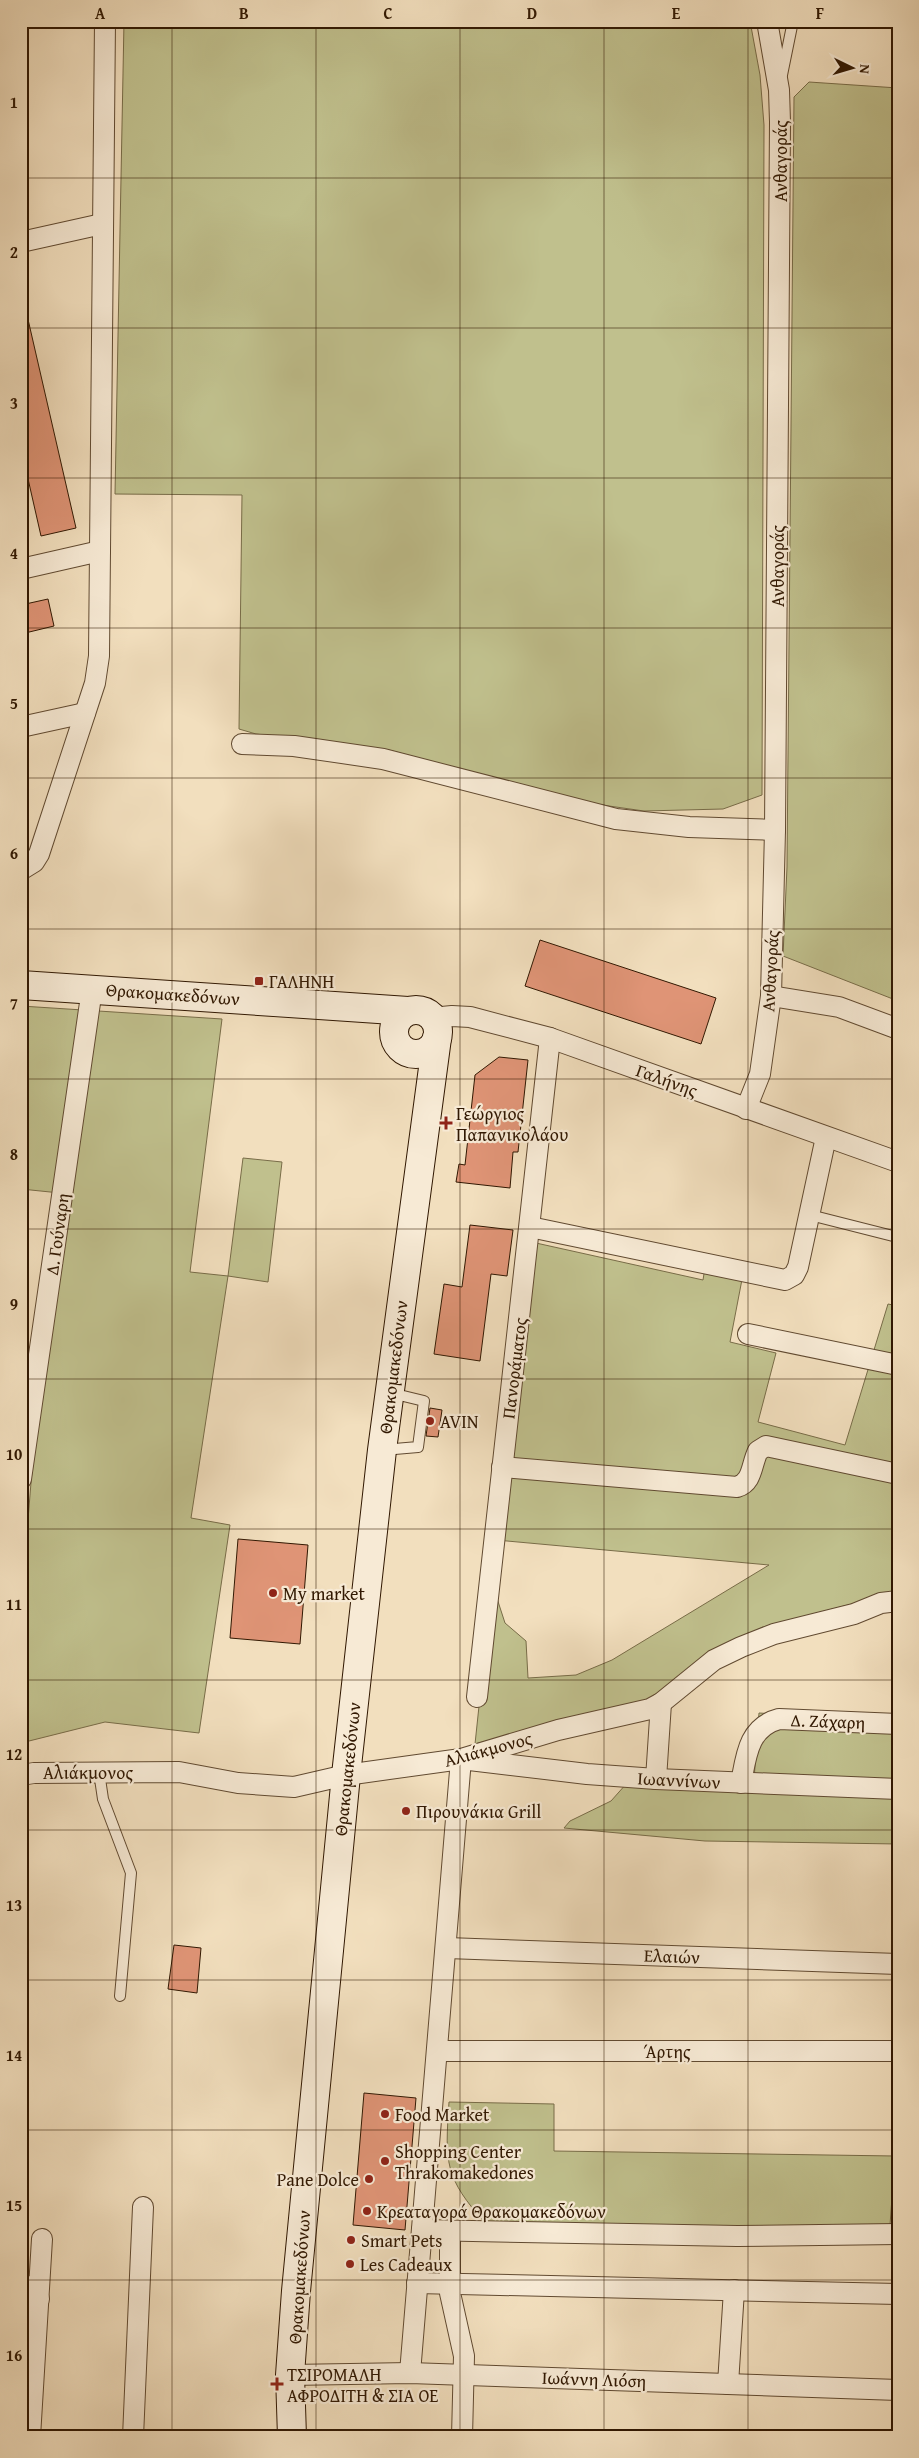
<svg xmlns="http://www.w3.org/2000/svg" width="919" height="2458" viewBox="0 0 919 2458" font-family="'Gentium Book Plus',serif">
	<rect width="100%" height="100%" fill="#f2dfbe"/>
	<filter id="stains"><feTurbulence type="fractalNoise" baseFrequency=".004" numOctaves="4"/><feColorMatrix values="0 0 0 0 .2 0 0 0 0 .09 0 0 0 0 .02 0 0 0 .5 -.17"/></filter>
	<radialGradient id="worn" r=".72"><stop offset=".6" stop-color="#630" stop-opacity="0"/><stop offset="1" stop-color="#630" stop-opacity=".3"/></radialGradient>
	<g fill="#c0c08d" stroke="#786c48">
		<polygon points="124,21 750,21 760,75 764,125 762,795 723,809 644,811 574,801 389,750 256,734 239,729 242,495 115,494"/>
		<polygon points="809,82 898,88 898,1001 783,956 787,867 794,97"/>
		<polygon points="21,1006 222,1019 190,1272 228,1276 243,1158 282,1162 268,1282 228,1276 191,1518 230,1525 199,1733 105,1722 21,1743 21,1570 24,1570 32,1470 21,1469 21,1379 39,1381 60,1193 21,1189"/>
		<polygon points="536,1243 703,1280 706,1261 744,1269 730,1342 776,1353 758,1422 845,1445 888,1304 898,1306 898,1592 763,1627 720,1648 667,1689 646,1700 475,1744 492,1583 505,1623 526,1641 528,1678 576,1675 612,1660 769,1565 496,1540"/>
		<polygon points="759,1713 898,1721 898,1844 705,1841 564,1828 570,1821 611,1801 627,1783 753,1793"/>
		<path d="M449 2102 554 2104V2151L895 2156 890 2225 830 2228 486 2224C444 2177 445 2163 449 2102Z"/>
	</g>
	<g fill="#df9476" stroke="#311802">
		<polygon points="27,315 76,528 41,536 21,448 21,316"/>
		<polygon points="48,599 54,626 21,634 21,605"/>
		<polygon points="540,940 716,998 701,1044 525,986"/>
		<polygon points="499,1057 528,1060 518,1152 513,1152 510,1188 456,1182 459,1164 465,1165 475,1075"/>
		<polygon points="470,1225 513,1230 507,1276 491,1274 480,1361 434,1354 444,1284 462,1287"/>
		<polygon points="430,1408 442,1410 438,1437 426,1436"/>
		<polygon points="238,1539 308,1545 300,1644 230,1638"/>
		<polygon points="174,1945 201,1948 197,1993 168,1989"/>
		<polygon points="364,2093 416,2098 405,2230 353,2225"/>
	</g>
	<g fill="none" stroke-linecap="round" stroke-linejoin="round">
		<g stroke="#614a31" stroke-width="12">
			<g id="lane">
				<polyline points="782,75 793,21"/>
				<polyline points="810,1215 893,1236"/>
				<polyline points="383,1450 418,1447 424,1401 391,1393"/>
				<polyline points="99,1772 103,1799 131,1873 120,1996"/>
			</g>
		</g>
		<g stroke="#614a31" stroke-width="22">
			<g id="street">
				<polyline points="21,242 102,224"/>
				<polyline points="21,569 100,551"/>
				<polyline points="21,727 85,713"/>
				<polyline points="242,744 294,746 383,759 616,819 689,827 775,830"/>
				<polyline points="21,870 34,862 39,854 95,683 99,656 105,21"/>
				<polyline points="771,996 839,1007 898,1029"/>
				<polyline points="432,1018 452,1016 470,1017 550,1038 898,1162"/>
				<polyline points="746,1109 760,1074 771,996 775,830 780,122 779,90 767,21"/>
				<polyline points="530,1227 785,1280 794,1275 798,1267 826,1137"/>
				<polyline points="748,1334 898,1365"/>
				<path d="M502 1467 737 1487C753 1482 751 1465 758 1451L766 1446 898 1474"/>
				<polyline points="21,1479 92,989"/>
				<polyline points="477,1697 550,1038"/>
				<polyline points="21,1775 34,1773 179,1772 238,1783 294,1787 346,1775 461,1759 558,1730 650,1709 661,1703 714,1660 741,1647 774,1634 854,1614 881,1603 898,1601"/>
				<polyline points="656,1779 661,1703"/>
				<path d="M741 1783C746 1757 748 1727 779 1719L898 1724"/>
				<polyline points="447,1948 898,1964"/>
				<polyline points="437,2051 898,2051"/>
				<polyline points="422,2230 737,2236 898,2234"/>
				<polyline points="450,2231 450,2293 464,2356 462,2437"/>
				<polyline points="21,2282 39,2299"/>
				<polyline points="417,2283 898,2294"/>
				<polyline points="410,2373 461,1759 587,1774 656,1779 898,1789"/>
				<polyline points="290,2375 410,2373 898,2390"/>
				<polyline points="728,2384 734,2290"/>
				<polyline points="30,2437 42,2239"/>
				<polyline points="133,2437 143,2207"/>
			</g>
		</g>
		<g stroke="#311802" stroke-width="30">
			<g id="secondary">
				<polyline points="21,985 408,1011"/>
				<circle cx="416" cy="1032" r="22"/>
				<polyline points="292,2437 290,2375 296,2291 346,1775 382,1450 437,1038"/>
			</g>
		</g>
		<use href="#lane" stroke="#f7ead5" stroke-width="10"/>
		<use href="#street" stroke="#f7ead5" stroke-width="20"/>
		<use href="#secondary" stroke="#f7ead5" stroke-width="28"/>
	</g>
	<path fill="none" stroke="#311802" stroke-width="1" stroke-opacity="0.55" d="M172 21V2437M316 21V2437M460 21V2437M604 21V2437M748 21V2437M21 178H898M21 328H898M21 478H898M21 628H898M21 778H898M21 929H898M21 1079H898M21 1229H898M21 1379H898M21 1529H898M21 1680H898M21 1830H898M21 1980H898M21 2130H898M21 2280H898"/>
	<g fill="#8f2418" stroke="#f7ead5" stroke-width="2">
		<rect x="254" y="976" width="10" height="10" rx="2.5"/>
		<path d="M443.5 1115.5h5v5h5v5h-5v5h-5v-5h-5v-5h5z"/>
		<circle cx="430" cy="1421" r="5"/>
		<circle cx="273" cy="1593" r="5"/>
		<circle cx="406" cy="1811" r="5"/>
		<circle cx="385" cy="2114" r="5"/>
		<circle cx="385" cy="2161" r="5"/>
		<circle cx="369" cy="2179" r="5"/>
		<circle cx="367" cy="2211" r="5"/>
		<circle cx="351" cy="2240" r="5"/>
		<circle cx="350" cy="2264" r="5"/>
		<path d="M274.5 2376.5h5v5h5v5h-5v5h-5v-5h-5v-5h5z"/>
	</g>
	<g text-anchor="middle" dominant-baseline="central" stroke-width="4.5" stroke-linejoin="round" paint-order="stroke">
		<g font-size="18" fill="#311802" stroke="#f7ead5">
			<text transform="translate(780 161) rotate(-90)">Ανθαγοράς</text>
			<text transform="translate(777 566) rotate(-90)">Ανθαγοράς</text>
			<text transform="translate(770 971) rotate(-87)">Ανθαγοράς</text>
			<text transform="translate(173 994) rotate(4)">Θρακομακεδόνων</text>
			<text transform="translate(667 1080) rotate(20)">Γαλήνης</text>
			<text transform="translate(57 1234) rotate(-82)">Δ. Γούναρη</text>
			<text transform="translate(393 1367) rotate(-83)">Θρακομακεδόνων</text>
			<text transform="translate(514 1368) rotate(-83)">Πανοράματος</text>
			<text transform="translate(828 1721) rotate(2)">Δ. Ζάχαρη</text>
			<text transform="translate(488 1749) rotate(-15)">Αλιάκμονος</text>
			<text transform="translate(347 1769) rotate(-84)">Θρακομακεδόνων</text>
			<text x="88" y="1772">Αλιάκμονος</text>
			<text transform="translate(679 1780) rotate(3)">Ιωαννίνων</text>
			<text transform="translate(672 1956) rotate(2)">Ελαιών</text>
			<text x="667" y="2051">Άρτης</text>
			<text transform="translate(299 2277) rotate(-86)">Θρακομακεδόνων</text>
			<text transform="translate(594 2379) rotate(2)">Ιωάννη Λιόση</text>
		</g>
		<g font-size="18" fill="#311802" stroke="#f7ead5" text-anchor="start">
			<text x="269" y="981">ΓΑΛΗΝΗ</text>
			<text x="456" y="1113">Γεώργιος<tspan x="456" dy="21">Παπανικολάου</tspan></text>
			<text x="440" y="1421">AVIN</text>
			<text x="283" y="1593">My market</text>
			<text x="416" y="1811">Πιρουνάκια Grill</text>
			<text x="395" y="2114">Food Market</text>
			<text x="395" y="2151">Shopping Center<tspan x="395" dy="21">Thrakomakedones</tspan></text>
			<text x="359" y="2179" text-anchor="end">Pane Dolce</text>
			<text x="377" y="2211">Κρεαταγορά Θρακομακεδόνων</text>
			<text x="361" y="2240">Smart Pets</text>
			<text x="360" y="2264">Les Cadeaux</text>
			<text x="287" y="2374">ΤΣΙΡΟΜΑΛΗ<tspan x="287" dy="21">ΑΦΡΟΔΙΤΗ &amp; ΣΙΑ ΟΕ</tspan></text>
		</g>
	</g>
	<rect width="919" height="2458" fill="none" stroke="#f2dfbe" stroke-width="55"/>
	<g transform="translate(852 68) rotate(95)" stroke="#f7ead5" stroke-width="4" paint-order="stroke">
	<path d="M0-4L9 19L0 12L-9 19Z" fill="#311802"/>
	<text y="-8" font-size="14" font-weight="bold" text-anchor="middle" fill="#311802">N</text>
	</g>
	<rect x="28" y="28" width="864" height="2402" fill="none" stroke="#311802" stroke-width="2"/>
	<g font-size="16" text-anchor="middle" font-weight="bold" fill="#311802">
		<text x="100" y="19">A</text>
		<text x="244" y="19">B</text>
		<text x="388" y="19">C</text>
		<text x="532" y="19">D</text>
		<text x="676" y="19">E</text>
		<text x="820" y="19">F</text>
		<text x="14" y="108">1</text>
		<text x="14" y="258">2</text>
		<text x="14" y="409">3</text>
		<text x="14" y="559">4</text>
		<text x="14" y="709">5</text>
		<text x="14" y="859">6</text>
		<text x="14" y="1009">7</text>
		<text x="14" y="1160">8</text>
		<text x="14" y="1310">9</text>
		<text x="14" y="1460">10</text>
		<text x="14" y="1610">11</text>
		<text x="14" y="1760">12</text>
		<text x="14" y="1911">13</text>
		<text x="14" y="2061">14</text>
		<text x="14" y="2211">15</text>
		<text x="14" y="2361">16</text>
	</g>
	<rect width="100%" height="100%" filter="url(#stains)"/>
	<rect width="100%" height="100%" fill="url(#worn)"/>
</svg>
